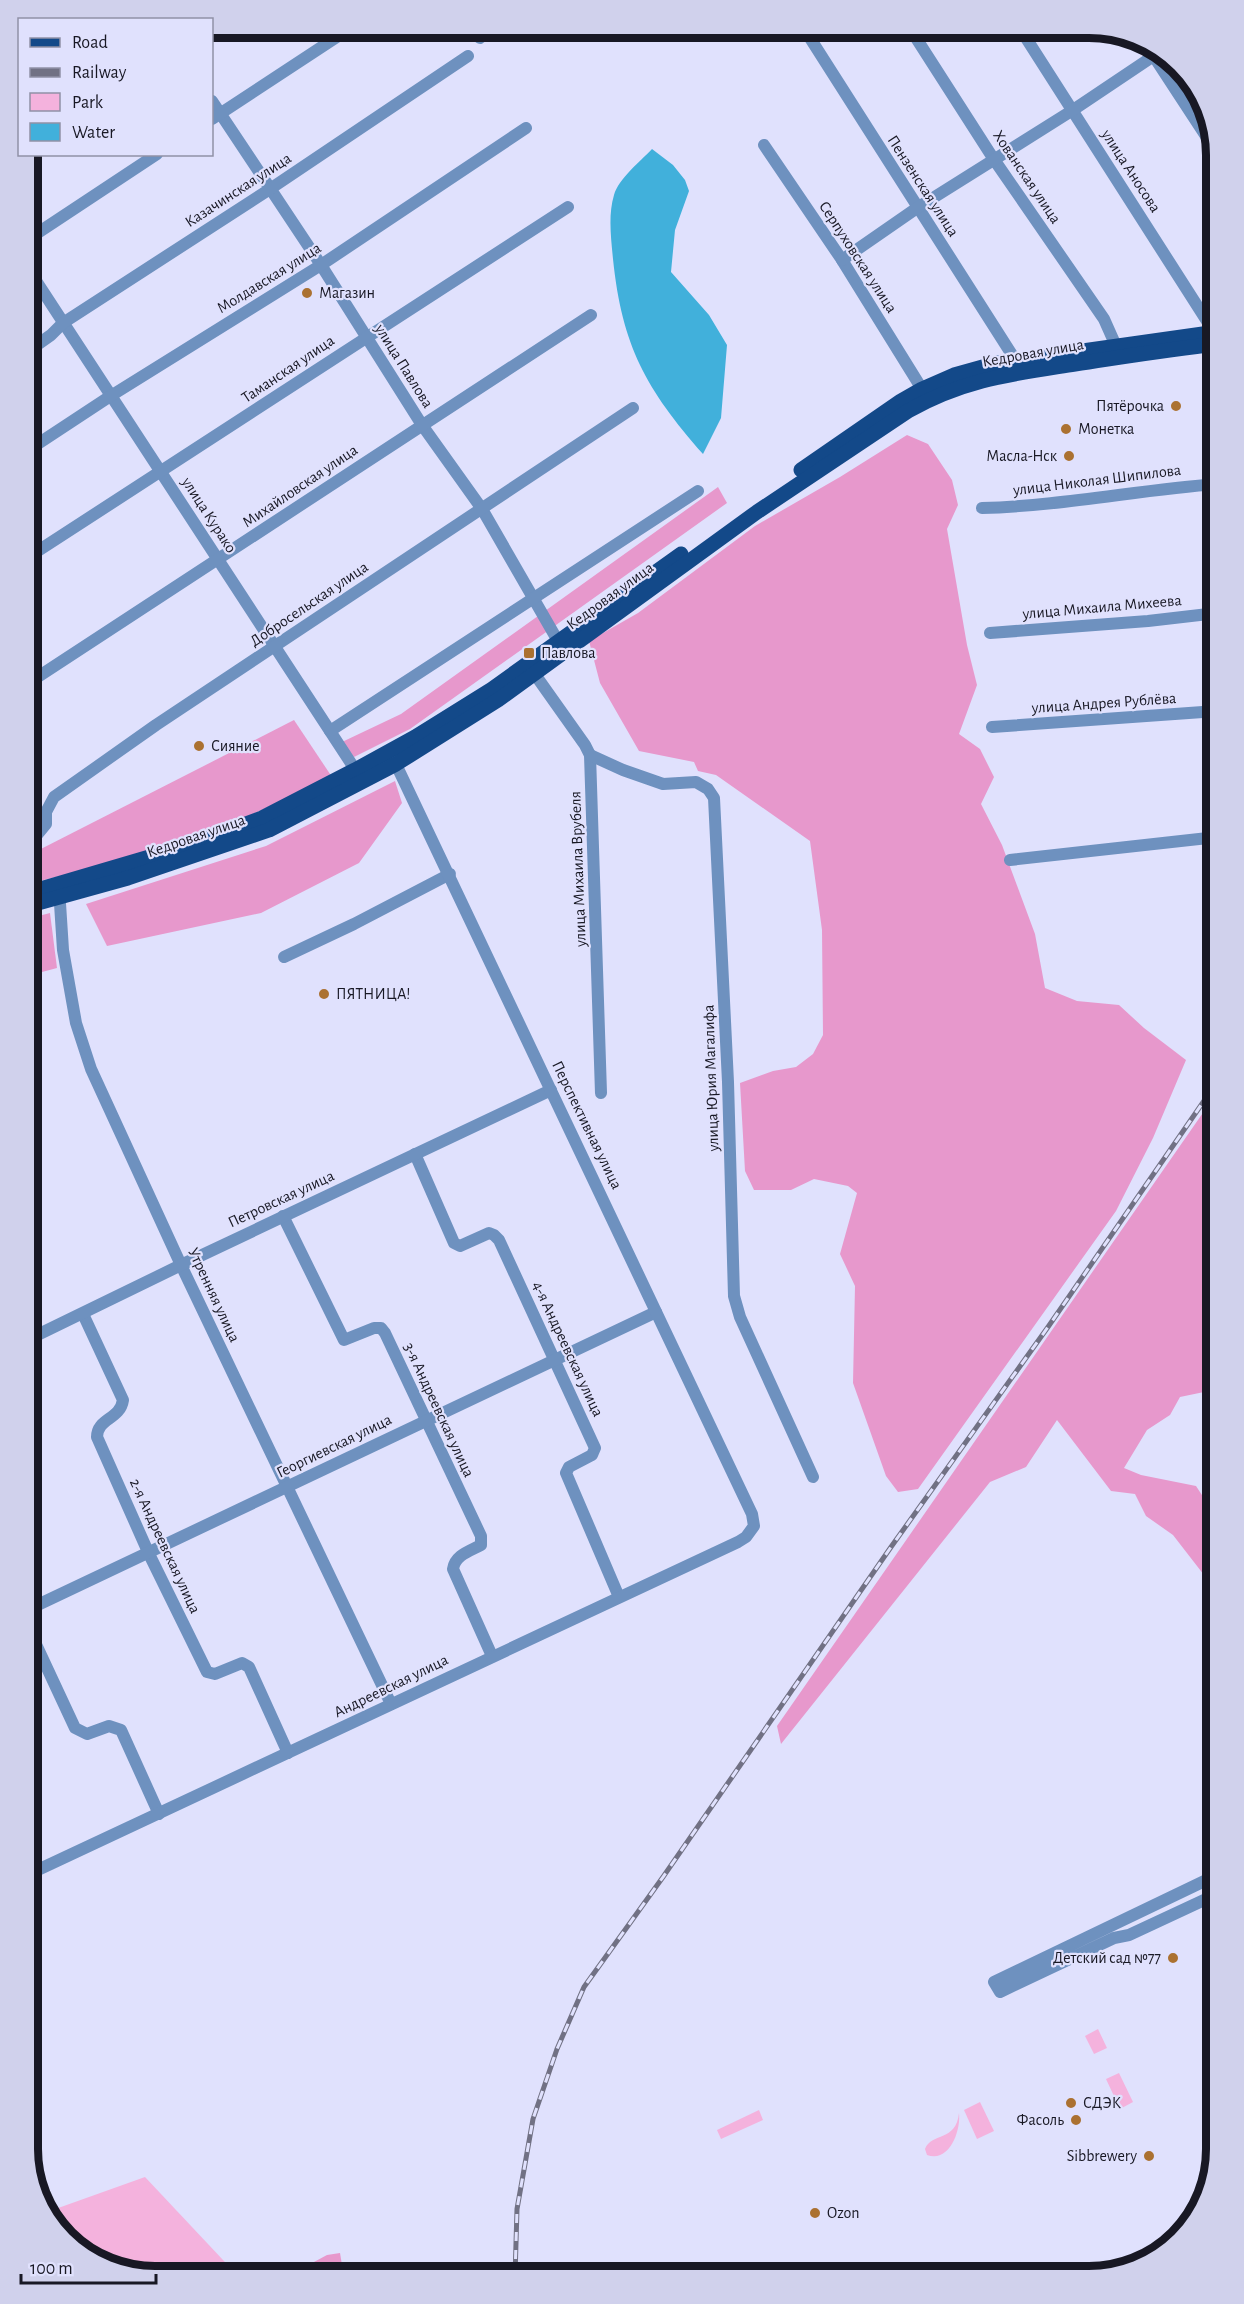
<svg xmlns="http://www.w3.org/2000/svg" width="1244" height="2304" viewBox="0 0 1244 2304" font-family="'Alegreya Sans',sans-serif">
	<rect width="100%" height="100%" fill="#e0e1fd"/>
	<g fill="#f4b2dd">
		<polygon points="1217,355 1217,380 1202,363 1202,357"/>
		<polygon points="1098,2029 1107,2048 1094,2054 1085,2036"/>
		<polygon points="1119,2073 1133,2102 1120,2109 1106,2079"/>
		<polygon points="980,2102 994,2131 977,2139 964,2110"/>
		<polygon points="759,2110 763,2120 721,2139 717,2130"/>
		<path d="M959 2113C961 2130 950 2163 927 2155L925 2149C932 2132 956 2142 959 2113Z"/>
		<polygon points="145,2177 239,2277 146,2277 83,2255 47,2212"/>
	</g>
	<g fill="#e798cc">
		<polygon points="907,435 928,444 952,480 958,505 947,529 967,645 977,685 959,734 980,749 994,777 981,804 1002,845 1035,934 1045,988 1077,1001 1119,1005 1144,1028 1186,1060 1153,1138 1116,1211 918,1489 898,1492 886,1476 853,1383 855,1286 840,1254 857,1193 848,1186 814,1179 791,1190 754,1190 745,1171 740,1083 773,1071 796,1067 813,1054 823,1035 822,930 810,841 716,775 698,771 694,762 639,751 600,683 589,641 638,613 755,526 840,477"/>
		<polygon points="718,487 727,503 410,729 354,757 342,742 401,714"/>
		<polygon points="294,720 332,777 240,820 122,861 27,884 27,858 33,853"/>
		<polygon points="395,781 402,803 359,863 261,913 107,946 86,904 266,846"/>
		<polygon points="50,913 57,968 27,976 27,919"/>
		<polygon points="1217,1046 1217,1364 1212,1365 1204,1392 1180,1397 1170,1415 1147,1430 1124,1468 1141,1475 1196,1486 1217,1518 1217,1598 1204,1575 1173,1535 1146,1516 1135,1494 1111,1491 1057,1420 1026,1467 990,1482 781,1744 777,1726 1216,1094 1208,1085 1203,1065"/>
		<polygon points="340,2253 344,2277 286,2277 327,2255"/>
	</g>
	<path fill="#41b0db" d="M652 149 673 165 685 180 689 191 675 230 671 272 709 315 727 345 721 418 703 454C646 389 622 346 613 259 611 238 608 215 614 195 619 178 640 162 652 149Z"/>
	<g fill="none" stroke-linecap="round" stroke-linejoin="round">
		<g stroke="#6e91bf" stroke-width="12">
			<polyline points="475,27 480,38"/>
			<polyline points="803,27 1016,361"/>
			<polyline points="909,27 993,158 1104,319 1116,346"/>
			<polyline points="1019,27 1214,332"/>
			<polyline points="1147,46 1217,153"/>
			<polyline points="212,101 321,265 422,425 482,509 562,648"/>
			<polyline points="212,119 352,27"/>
			<polyline points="764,145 842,260 922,389"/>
			<polyline points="27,240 157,154"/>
			<polyline points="842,260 917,208 1073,110 1161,51"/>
			<path d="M27 267C137 438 248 608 360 777"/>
			<polyline points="27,352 51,335 63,323 270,189 468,56"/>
			<polyline points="27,451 109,397 321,265 526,128"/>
			<path d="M982 508C1061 506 1138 490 1217 484"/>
			<polyline points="27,558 568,207"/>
			<polyline points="990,633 1148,621 1217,613"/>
			<polyline points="529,666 585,745 590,755 601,1093"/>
			<polyline points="27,684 591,315"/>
			<polyline points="992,727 1217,711"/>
			<polyline points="330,731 698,491"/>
			<polyline points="590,755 623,770 663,784 696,782 708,789 714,798 728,1082 734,1296 740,1317 813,1477"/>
			<polyline points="27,847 46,824 46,812 54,797 156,725 633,408"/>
			<polyline points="1010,860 1217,837"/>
			<polyline points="59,888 63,950 76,1023 91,1069 181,1265 391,1704"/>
			<polyline points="284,957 354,924 450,874"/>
			<polyline points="415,1154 454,1243 460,1246 489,1233 494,1235 499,1240 595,1448 592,1455 569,1467 566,1473 619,1597"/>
			<path d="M283 1216 344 1340 374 1328H381L385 1333 481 1536V1545C470 1551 455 1555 453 1569L492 1656"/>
			<path d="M83 1314 123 1400C120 1420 97 1418 97 1437L149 1554 207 1672 215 1674 242 1663 249 1667 288 1753"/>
			<polyline points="27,1340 181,1265 551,1090"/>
			<polyline points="27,1610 656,1312"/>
			<polyline points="27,1625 75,1728 87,1734 109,1726 121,1730 159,1814"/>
			<polyline points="27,1875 738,1542 746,1537 754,1526 752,1514 393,758"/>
			<polyline points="1217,1894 1129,1935 1114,1938 1000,1992 994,1982 1217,1875"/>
		</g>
		<g stroke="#134989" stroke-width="15">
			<polyline points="801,470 901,401 922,389 954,375 997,363 1217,332"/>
			<polyline points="27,893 187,846 262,818 355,770 415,737 492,689 681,554"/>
			<path d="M27 906 128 878 269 830 396 764 498 700 757 512 908 411C965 379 1012 374 1075 364 1122 357 1170 349 1217 344"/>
		</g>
		<g stroke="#717184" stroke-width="5">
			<polyline id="rail" points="515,2277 517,2209 533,2119 557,2049 584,1987 663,1877 891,1547 1048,1327 1217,1082"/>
		</g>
		<use href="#rail" stroke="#e0e1fd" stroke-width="3" stroke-dasharray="9" stroke-linecap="butt"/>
	</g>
	<g fill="#ab7131" stroke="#e0e1fd" stroke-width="2">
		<circle cx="307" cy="293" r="6"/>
		<circle cx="1176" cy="406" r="6"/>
		<circle cx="1066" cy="429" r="6"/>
		<circle cx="1069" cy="456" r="6"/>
		<rect x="523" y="647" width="12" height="12" rx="3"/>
		<circle cx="199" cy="746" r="6"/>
		<circle cx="324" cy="994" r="6"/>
		<circle cx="1173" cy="1958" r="6"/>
		<circle cx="1071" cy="2103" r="6"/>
		<circle cx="1076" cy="2120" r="6"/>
		<circle cx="1149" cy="2156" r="6"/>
		<circle cx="815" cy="2213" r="6"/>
	</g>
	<g text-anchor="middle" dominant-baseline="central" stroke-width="4.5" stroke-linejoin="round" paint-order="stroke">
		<g font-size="16" fill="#181824" stroke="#e0e1fd">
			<text transform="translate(1131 171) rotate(57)">улица Аносова</text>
			<text transform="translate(1027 177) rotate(56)">Хованская улица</text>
			<text transform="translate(923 186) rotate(57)">Пензенская улица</text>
			<text transform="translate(238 190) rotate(-33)">Казачинская улица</text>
			<text transform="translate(858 257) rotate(57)">Серпуховская улица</text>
			<text transform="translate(269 278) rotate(-32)">Молдавская улица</text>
			<text transform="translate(1033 353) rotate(-10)">Кедровая улица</text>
			<text transform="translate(404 366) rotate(58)">улица Павлова</text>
			<text transform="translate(288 369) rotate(-34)">Таманская улица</text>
			<text transform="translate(1097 480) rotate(-7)">улица Николая Шипилова</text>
			<text transform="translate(300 486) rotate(-34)">Михайловская улица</text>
			<text transform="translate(209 515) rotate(57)">улица Курако</text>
			<text transform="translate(610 596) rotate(-36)">Кедровая улица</text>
			<text transform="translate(309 604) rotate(-34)">Добросельская улица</text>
			<text transform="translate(1102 607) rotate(-5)">улица Михаила Михеева</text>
			<text transform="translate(1104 703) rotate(-4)">улица Андрея Рублёва</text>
			<text transform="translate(196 836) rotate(-19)">Кедровая улица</text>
			<text transform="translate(578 869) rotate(-92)">улица Михаила Врубеля</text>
			<text transform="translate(711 1078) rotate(-92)">улица Юрия Магалифа</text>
			<text transform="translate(587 1125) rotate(64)">Перспективная улица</text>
			<text transform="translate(281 1199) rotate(-25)">Петровская улица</text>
			<text transform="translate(214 1295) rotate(65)">Утренняя улица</text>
			<text transform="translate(568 1349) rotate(65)">4-я Андреевская улица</text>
			<text transform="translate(439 1410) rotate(65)">3-я Андреевская улица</text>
			<text transform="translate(334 1446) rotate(-26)">Георгиевская улица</text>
			<text transform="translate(165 1546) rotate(65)">2-я Андреевская улица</text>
			<text transform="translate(391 1686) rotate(-26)">Андреевская улица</text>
		</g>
		<g font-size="16" fill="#181824" stroke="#e0e1fd" text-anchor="start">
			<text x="319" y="293">Магазин</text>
			<text x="1164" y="406" text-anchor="end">Пятёрочка</text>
			<text x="1078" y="429">Монетка</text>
			<text x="1057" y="456" text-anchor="end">Масла-Нск</text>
			<text x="541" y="653">Павлова</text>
			<text x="211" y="746">Сияние</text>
			<text x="336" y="994">ПЯТНИЦА!</text>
			<text x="1161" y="1958" text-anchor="end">Детский сад №77</text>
			<text x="1083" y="2103">СДЭК</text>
			<text x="1064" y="2120" text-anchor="end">Фасоль</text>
			<text x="1137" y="2156" text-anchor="end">Sibbrewery</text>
			<text x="827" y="2213">Ozon</text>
		</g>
	</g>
	<path d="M0 0H1244V2304H0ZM155 38H1089A117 117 0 0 1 1206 155V2149A117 117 0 0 1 1089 2266H155A117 117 0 0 1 38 2149V155A117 117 0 0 1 155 38Z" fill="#d0d1ec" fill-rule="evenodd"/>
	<path fill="none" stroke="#181824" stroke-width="8" d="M155 38H1089A117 117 0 0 1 1206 155V2149A117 117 0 0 1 1089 2266H155A117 117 0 0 1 38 2149V155A117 117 0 0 1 155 38Z"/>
	<rect x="18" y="18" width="195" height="138" fill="#e0e1fd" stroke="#9091a6" stroke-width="1.5"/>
	<rect x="30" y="38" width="30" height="9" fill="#134989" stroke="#9091a6" stroke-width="1.5"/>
	<text x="72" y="48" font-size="18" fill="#181824">Road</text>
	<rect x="30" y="68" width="30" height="9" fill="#717184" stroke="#9091a6" stroke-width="1.5"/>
	<text x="72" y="78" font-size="18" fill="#181824">Railway</text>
	<rect x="30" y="93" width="30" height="18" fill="#f4b2dd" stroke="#9091a6" stroke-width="1.5"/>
	<text x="72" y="108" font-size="18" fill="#181824">Park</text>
	<rect x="30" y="123" width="30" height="18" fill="#41b0db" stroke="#9091a6" stroke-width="1.5"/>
	<text x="72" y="138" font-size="18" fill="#181824">Water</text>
	<path d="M21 2274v9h135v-9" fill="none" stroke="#181824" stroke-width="3"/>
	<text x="30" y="2274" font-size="18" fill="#181824" stroke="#e0e1fd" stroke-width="4.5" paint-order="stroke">100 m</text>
</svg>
